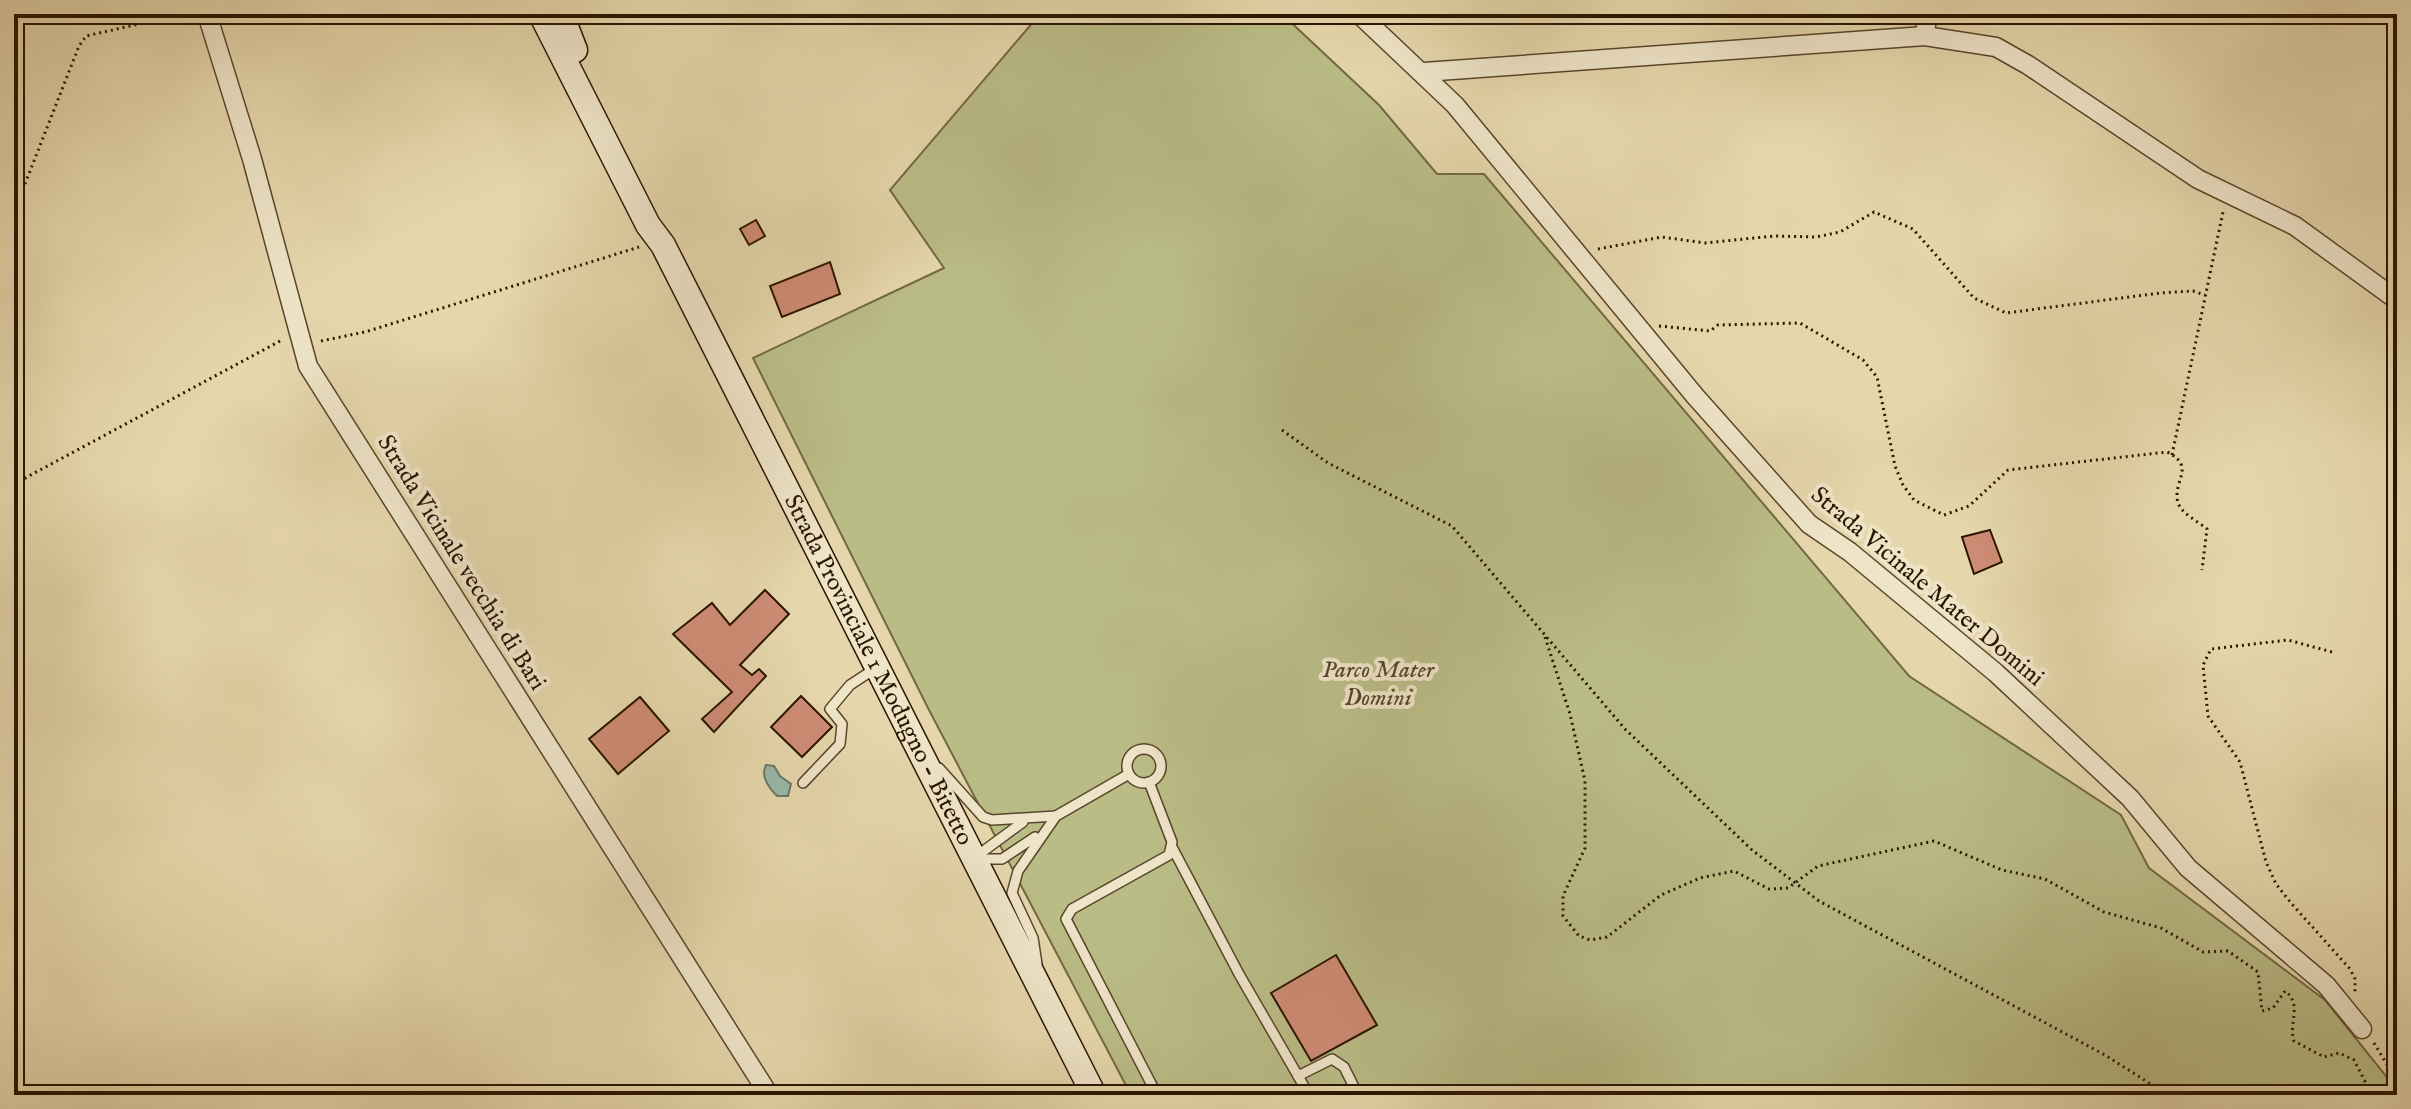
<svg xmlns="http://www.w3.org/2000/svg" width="2411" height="1109" viewBox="0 0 2411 1109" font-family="'IM FELL English',serif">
	<rect width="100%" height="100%" fill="#e5d6ab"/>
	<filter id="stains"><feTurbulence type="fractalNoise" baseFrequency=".0025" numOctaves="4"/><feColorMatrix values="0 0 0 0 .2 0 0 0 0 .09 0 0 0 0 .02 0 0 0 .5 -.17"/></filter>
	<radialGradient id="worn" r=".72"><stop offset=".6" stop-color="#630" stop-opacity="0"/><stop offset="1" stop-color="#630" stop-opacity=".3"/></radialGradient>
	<polygon fill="#babc86" stroke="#726843" stroke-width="2" points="1040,14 1282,14 1379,105 1437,174 1484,174 1909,676 2121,815 2149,868 2325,1000 2386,1076 2394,1095 1131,1095 929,710 753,358 944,268 890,190"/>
	<path fill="#96b9a7" stroke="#6b7764" stroke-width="2" d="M766 765 774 766 780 776 791 784 788 796H777C769 788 760 776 766 765Z"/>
	<g fill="#ce8b75" stroke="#2a1500" stroke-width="2">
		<polygon points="756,220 765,236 749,245 740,229"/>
		<polygon points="830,262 840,294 782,317 770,286"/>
		<polygon points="1990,530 2002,562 1974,574 1962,537"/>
		<polygon points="765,590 789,614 740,665 752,675 759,669 766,676 714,732 702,719 732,692 673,634 712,603 730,625"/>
		<polygon points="801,696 832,727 802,757 771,727"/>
		<polygon points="640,697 669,731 618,774 589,739"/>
		<polygon points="1336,955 1377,1025 1311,1061 1271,993"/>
	</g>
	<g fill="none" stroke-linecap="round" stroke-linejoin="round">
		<g stroke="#59452b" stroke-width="12">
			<g id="service">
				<circle cx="1144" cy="766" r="17"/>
				<polyline points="939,768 983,817 992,820 1056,816"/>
				<polyline points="1149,782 1172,842 1169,855 1072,909 1066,919 1157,1095"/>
				<polyline points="803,783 840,744 842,724 830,709 850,685 876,668"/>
				<polyline points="1172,847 1239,974 1309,1095"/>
				<polyline points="974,858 1023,822"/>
				<polyline points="976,859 1002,859 1035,837"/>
				<polyline points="1037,964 1033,938 1012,893 1018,871 1056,816 1129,774"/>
				<polyline points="1298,1076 1332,1059 1344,1067 1358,1095"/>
			</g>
		</g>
		<g stroke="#59452b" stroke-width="21">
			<g id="minor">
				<polyline points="207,14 252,159 308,366 769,1095"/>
				<polyline points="1359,14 1455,105 1695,396 1809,524 1850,552 1996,673 2130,798 2188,868 2326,985 2362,1029"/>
				<polyline points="1925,36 1927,14"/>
				<polyline points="1424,72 1925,36 1996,47 2028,65 2198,179 2295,226 2397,300"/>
			</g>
		</g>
		<g stroke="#2a1500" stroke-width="27">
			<g id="secondary">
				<path id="s1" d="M541 14 648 225 663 245 1094 1095"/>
				<polyline points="561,14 575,50"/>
			</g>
		</g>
		<g stroke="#2a1500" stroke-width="3" stroke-dasharray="2 4" stroke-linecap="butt">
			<polyline points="14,40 23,14"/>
			<polyline points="14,212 79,46 86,36 183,14"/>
			<polyline points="1598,249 1662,237 1705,243 1774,236 1816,237 1840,232 1874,212 1913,229 1974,298 2006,313 2160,293 2193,291 2205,295"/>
			<path d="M1659 326 1710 331 1718 325 1800 323 1863 360 1877 377 1895 466 1903 485 1914 500 1944 515 1969 506 2008 470 2167 452C2197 467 2172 480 2178 503 2182 514 2199 522 2207 529L2202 570"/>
			<polyline points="321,341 365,332 639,247"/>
			<polyline points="1282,430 1328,463 1452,526 1625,729 1752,850 1819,901 2105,1055 2168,1095"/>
			<polyline points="2172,455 2223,212"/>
			<polyline points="14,484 282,340"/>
			<path d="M1545 637 1570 714 1585 781V848L1563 896V916L1579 936 1590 940 1607 937 1661 895 1700 878 1734 871 1769 889 1788 888 1818 866 1934 841 2002 870 2045 879 2104 912 2161 928 2203 952 2228 951 2258 972 2262 1011 2273 1008 2285 991C2303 1004 2288 1024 2294 1041L2324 1057 2339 1053 2354 1060 2372 1095"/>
			<polyline points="2332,652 2288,640 2211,649 2203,665 2208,716 2240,762 2266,862 2276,884 2291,903 2350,969 2355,979 2355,993"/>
			<polyline points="2374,1043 2397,1081"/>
		</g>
		<use href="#service" stroke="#eee4c8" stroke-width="9"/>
		<use href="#minor" stroke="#eee4c8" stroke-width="18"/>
		<use href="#secondary" stroke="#eee4c8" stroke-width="24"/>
	</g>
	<g text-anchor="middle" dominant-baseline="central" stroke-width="8" stroke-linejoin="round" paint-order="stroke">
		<g font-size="24" fill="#2a1500" stroke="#eee4c8">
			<text transform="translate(461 563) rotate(58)">Strada Vicinale vecchia di Bari</text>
			<text transform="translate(1927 587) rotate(40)">Strada Vicinale Mater Domini</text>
			<text stroke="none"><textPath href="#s1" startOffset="738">Strada Provinciale 1 Modugno - Bitetto</textPath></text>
		</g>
		<g font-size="24" font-style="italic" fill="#554728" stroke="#eee4c8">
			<text x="1378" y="670">Parco Mater<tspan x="1378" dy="28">Domini</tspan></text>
		</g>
	</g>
	<rect width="2411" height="1109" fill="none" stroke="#e5d6ab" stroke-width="48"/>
	<rect x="16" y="16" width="2379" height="1077" fill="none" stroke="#2a1500" stroke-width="4"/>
	<rect x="24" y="24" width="2363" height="1061" fill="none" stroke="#2a1500" stroke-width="2"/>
	<rect width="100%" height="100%" filter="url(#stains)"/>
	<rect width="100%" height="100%" fill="url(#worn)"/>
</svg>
